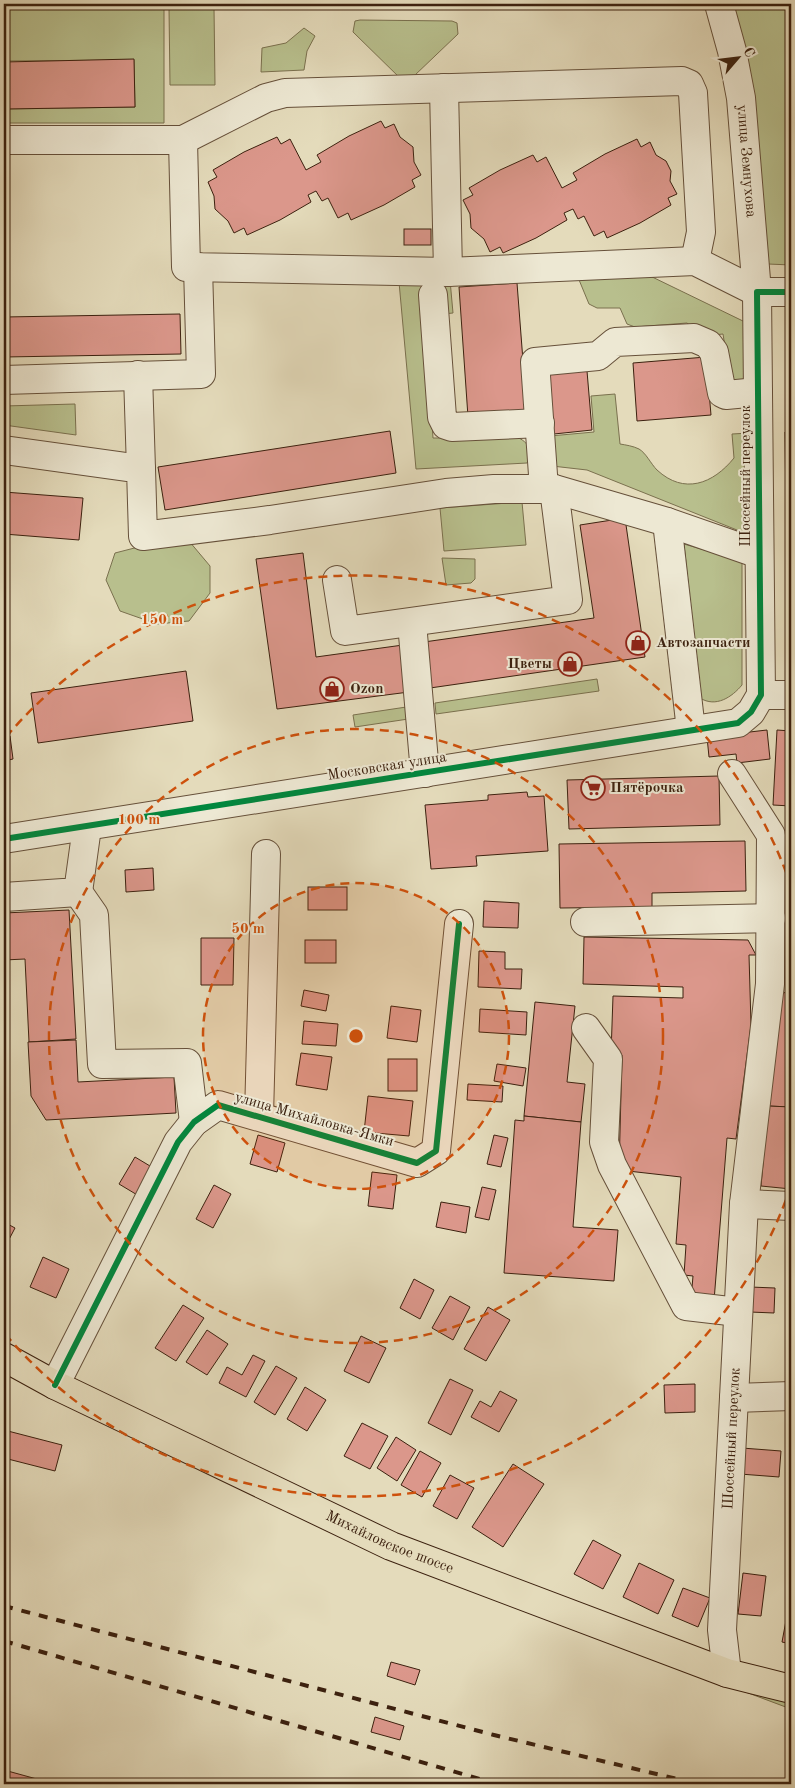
<svg xmlns="http://www.w3.org/2000/svg" width="795" height="1788" viewBox="0 0 795 1788" font-family="'Old Standard TT',serif">
	<rect width="100%" height="100%" fill="#e4dbbb"/>
	<filter id="stains"><feTurbulence type="fractalNoise" baseFrequency=".004" numOctaves="4"/><feColorMatrix values="0 0 0 0 .2 0 0 0 0 .09 0 0 0 0 .02 0 0 0 .5 -.17"/></filter>
	<radialGradient id="worn" r=".72"><stop offset=".6" stop-color="#630" stop-opacity="0"/><stop offset="1" stop-color="#630" stop-opacity=".3"/></radialGradient>
	<g fill="#b8bf8d" stroke="#7a704e">
		<polygon points="4,4 164,4 164,123 4,123 4,109 135,107 134,60 4,61"/>
		<polygon points="730,4 791,4 791,265 768,264"/>
		<polygon points="169,8 214,8 215,85 170,85"/>
		<polygon points="360,20 452,21 457,23 458,34 414,76 402,80 353,32 355,21"/>
		<polygon points="304,28 315,36 307,51 304,70 261,72 262,48 286,43"/>
		<path d="M644 273 745 322 747 388 733 381 729 372 723 334C709 336 698 333 687 323L635 327 627 324 620 308H597L589 304 577 275Z"/>
		<path d="M450 280 453 313 443 314 423 291 433 438H519C530 444 534 453 527 463L416 469 399 282Z"/>
		<path d="M615 394 620 444C626 445 633 446 639 449 646 453 651 464 657 470 684 495 713 484 734 458L732 434 749 433 752 536 587 470 552 466 550 436 594 432 591 396Z"/>
		<polygon points="75,404 76,435 4,425 4,406"/>
		<polygon points="522,502 526,545 444,551 440,508"/>
		<polygon points="189,541 210,566 210,593 189,621 157,624 120,611 106,580 115,553 150,544"/>
		<path d="M684 544 742 561V685C732 697 716 708 700 698Z"/>
		<polygon points="442,558 475,559 475,579 471,583 446,585"/>
		<polygon points="597,679 599,691 436,714 435,703"/>
		<polygon points="413,706 415,718 355,727 353,715"/>
		<polygon points="711,1679 791,1701 791,1709"/>
	</g>
	<g fill="#db978b" stroke="#3c210f">
		<polygon points="134,59 135,107 4,109 4,62"/>
		<polygon points="381,121 385,128 394,124 400,137 413,147 414,162 421,175 412,180 415,187 384,205 351,220 348,213 338,218 328,198 322,201 316,191 308,195 311,202 280,220 247,235 244,228 234,233 228,221 215,209 214,196 208,182 217,177 213,170 244,152 277,137 281,144 290,139 306,170 321,162 317,155 349,136"/>
		<polygon points="637,139 641,147 650,142 656,155 666,161 671,171 670,181 677,194 668,198 671,205 640,223 607,238 604,231 594,236 584,216 578,219 573,209 564,213 567,220 536,238 503,253 500,247 490,252 484,239 471,228 470,214 463,200 473,195 469,188 500,170 533,155 537,162 546,157 562,188 577,180 573,173 605,154"/>
		<rect x="404" y="229" width="27" height="16"/>
		<polygon points="517,283 527,413 468,417 459,287"/>
		<polygon points="180,314 181,354 4,357 4,317"/>
		<polygon points="706,357 711,415 637,421 633,363"/>
		<polygon points="587,371 592,430 554,434 549,374"/>
		<polygon points="390,431 396,473 165,510 158,467"/>
		<polygon points="785,432 791,432 791,589 787,589"/>
		<polygon points="4,492 83,498 79,540 4,534"/>
		<polygon points="625,518 645,657 430,688 424,642 594,618 580,525"/>
		<polygon points="303,553 316,657 403,645 409,692 277,709 256,559"/>
		<polygon points="186,671 193,721 38,743 31,693"/>
		<polygon points="767,730 770,759 737,763 736,754 709,757 707,737"/>
		<polygon points="777,730 791,731 791,806 773,805"/>
		<polygon points="10,736 13,759 4,761 4,737"/>
		<polygon points="719,776 720,825 569,829 567,780"/>
		<polygon points="527,792 528,797 544,796 548,851 476,856 477,866 431,869 425,805 488,800 488,795"/>
		<polygon points="745,841 746,891 652,893 652,907 560,908 559,844"/>
		<polygon points="153,868 154,890 126,892 125,870"/>
		<rect x="308" y="887" width="39" height="23"/>
		<polygon points="484,901 519,903 518,928 483,927"/>
		<polygon points="69,910 76,1039 29,1042 25,959 4,960 4,913"/>
		<polygon points="584,937 748,940 756,955 749,955 751,1025 736,1139 727,1138 714,1301 691,1299 693,1276 684,1275 686,1245 676,1244 681,1177 619,1170 622,1055 611,1054 613,996 683,998 683,987 583,984"/>
		<polygon points="201,938 234,938 233,985 201,985"/>
		<rect x="305" y="940" width="31" height="23"/>
		<polygon points="479,951 505,952 505,969 522,969 521,989 478,987"/>
		<polygon points="304,990 329,995 326,1011 301,1006"/>
		<polygon points="773,992 791,993 791,1107 768,1106"/>
		<polygon points="535,1002 575,1006 567,1082 585,1084 581,1122 524,1116"/>
		<polygon points="391,1006 421,1010 417,1042 387,1038"/>
		<polygon points="480,1009 527,1012 526,1035 479,1032"/>
		<polygon points="304,1021 338,1024 336,1046 302,1044"/>
		<polygon points="76,1040 78,1082 174,1077 176,1113 46,1120 31,1096 28,1042"/>
		<polygon points="301,1053 332,1057 327,1090 296,1085"/>
		<rect x="388" y="1059" width="29" height="32"/>
		<polygon points="497,1064 526,1068 523,1086 494,1081"/>
		<polygon points="468,1084 503,1086 502,1102 467,1100"/>
		<polygon points="368,1096 413,1101 409,1136 364,1132"/>
		<polygon points="768,1106 791,1107 791,1189 761,1186"/>
		<polygon points="524,1116 581,1122 573,1227 618,1230 614,1281 504,1273 515,1120 524,1121"/>
		<polygon points="258,1135 285,1143 277,1172 250,1164"/>
		<polygon points="494,1135 508,1138 501,1167 487,1164"/>
		<polygon points="135,1157 155,1169 139,1196 119,1184"/>
		<polygon points="372,1172 397,1175 393,1209 368,1206"/>
		<polygon points="214,1185 231,1194 213,1228 196,1219"/>
		<polygon points="482,1187 496,1190 489,1220 475,1217"/>
		<polygon points="441,1202 470,1207 466,1233 436,1227"/>
		<polygon points="4,1222 15,1228 4,1249"/>
		<polygon points="43,1257 69,1269 56,1298 30,1287"/>
		<polygon points="414,1279 434,1290 420,1319 400,1308"/>
		<polygon points="750,1287 775,1288 774,1313 750,1312"/>
		<polygon points="450,1296 470,1307 453,1340 432,1328"/>
		<polygon points="183,1305 204,1318 176,1361 155,1348"/>
		<polygon points="488,1307 510,1320 486,1361 464,1349"/>
		<polygon points="207,1330 228,1344 207,1375 186,1362"/>
		<polygon points="361,1336 386,1348 369,1383 344,1371"/>
		<polygon points="253,1355 265,1361 246,1397 219,1383 227,1367 242,1375"/>
		<polygon points="276,1366 297,1378 275,1415 254,1402"/>
		<polygon points="450,1379 473,1390 451,1435 428,1423"/>
		<polygon points="695,1384 695,1412 665,1413 664,1385"/>
		<polygon points="305,1387 326,1400 307,1431 287,1419"/>
		<polygon points="500,1391 517,1400 499,1432 471,1417 480,1401 491,1407"/>
		<polygon points="362,1423 388,1436 370,1469 344,1456"/>
		<polygon points="4,1430 62,1445 55,1471 4,1458"/>
		<polygon points="396,1437 416,1450 397,1481 377,1468"/>
		<polygon points="742,1448 781,1451 779,1477 740,1474"/>
		<polygon points="420,1451 441,1463 422,1497 401,1485"/>
		<polygon points="513,1464 544,1484 503,1547 472,1527"/>
		<polygon points="450,1475 474,1488 457,1519 433,1506"/>
		<polygon points="593,1540 621,1555 603,1589 574,1574"/>
		<polygon points="639,1563 674,1580 658,1614 623,1597"/>
		<polygon points="743,1573 766,1576 761,1616 738,1614"/>
		<polygon points="683,1588 710,1598 698,1627 672,1616"/>
		<polygon points="790,1599 791,1599 791,1644 782,1642"/>
		<polygon points="391,1662 420,1670 415,1685 387,1676"/>
		<polygon points="375,1717 404,1726 400,1740 371,1732"/>
		<polygon points="4,1770 55,1784 4,1784"/>
	</g>
	<g fill="none" stroke-linecap="round" stroke-linejoin="round">
		<g stroke="#66503a" stroke-width="30">
			<g id="minor">
				<path id="s1" d="M719 4 732 51 741 98 757 292"/>
				<polyline points="444,88 448,272"/>
				<polyline points="4,140 183,140 186,267 448,272 695,261 757,292"/>
				<polyline points="183,140 266,98 285,93 682,81 689,84 693,93 701,232 695,261"/>
				<polyline points="433,295 442,417 446,425 452,427 540,423"/>
				<polyline points="138,375 141,469"/>
				<polyline points="4,380 201,374 198,267"/>
				<polyline points="4,450 141,469 143,536 270,520 446,493 494,489 554,489 667,522 759,554"/>
				<polyline points="544,489 535,362 598,356 615,342 694,338 708,344 714,352 722,393 726,395 758,392"/>
				<polyline points="667,522 691,730"/>
				<polyline points="337,580 345,631 568,600 554,489"/>
				<polyline points="412,623 425,773"/>
				<polyline points="761,695 757,292 791,292"/>
				<polyline points="761,695 791,695"/>
				<polyline points="4,839 738,723 751,712 761,695"/>
				<polyline points="78,892 94,915 102,1064 187,1063 194,1122"/>
				<polyline points="4,897 78,892 87,827"/>
				<polyline points="585,922 771,918"/>
				<polyline points="586,1028 608,1059 604,1142 612,1165 686,1306 738,1312"/>
				<polyline points="259,1116 266,854"/>
				<polyline points="744,1204 791,1206"/>
				<polyline points="55,1385 178,1142 194,1122 218,1105 417,1163 436,1151 459,924"/>
				<polyline points="734,1398 791,1396"/>
				<path id="s2" d="M727 1673 722 1630 744 1204 770 984 771 835 732 774"/>
			</g>
		</g>
		<g stroke="#3c210f" stroke-width="30">
			<g id="major">
				<path id="s3" d="M4 1357 55 1385 391 1546 727 1673 791 1689"/>
			</g>
		</g>
		<use href="#minor" stroke="#ede8d3" stroke-width="28"/>
		<use href="#major" stroke="#e4dbbb" stroke-width="28"/>
		<g stroke="#3c210f" stroke-width="4" stroke-dasharray="9 9" stroke-linecap="butt">
			<polyline points="4,1606 494,1735 698,1784"/>
			<polyline points="4,1641 497,1784"/>
		</g>
		<g stroke="#ede8d3" stroke-width="9">
			<g id="cycleway">
				<polyline points="4,839 738,723 751,712 761,695 757,292 791,292"/>
				<polyline points="55,1385 178,1142 194,1122 218,1105 417,1163 436,1151 459,924"/>
			</g>
		</g>
		<use href="#cycleway" stroke="#00873e" stroke-width="6"/>
	</g>
	<circle cx="356" cy="1036" r="153" fill="#ce510c" fill-opacity=".12"/>
	<g fill="none" stroke="#ce510c" stroke-width="2.5" stroke-dasharray="9 6">
		<circle cx="356" cy="1036" r="153"/>
		<circle cx="356" cy="1036" r="307"/>
		<path d="M791 1186A460 460 0 0 1 6 1335M6 737A460 460 0 0 1 791 886"/>
	</g>
	<defs>
		<g id="shop-ring" transform="scale(1.25)"><circle r="9.5" fill="#ede8d3" stroke="#8f2418" stroke-width="1.5"/><path d="M-5-2.5h2.3a2.7 3.5 0 0 1 5.4 0H5L5.5 6h-11ZM-1.5-2.5h3a1.5 2.3 0 0 0-3 0Z" fill="#8f2418"/></g>
		<g id="supermarket-ring" transform="scale(1.25)"><circle r="9.5" fill="#ede8d3" stroke="#8f2418" stroke-width="1.5"/><path d="M-6-5.5h2.5l.6 2H6L4.5 2H-2.5L-4.4-4H-6ZM-1.5 3.2a1.3 1.3 0 1 0 .1 0ZM3 3.2a1.3 1.3 0 1 0 .1 0Z" fill="#8f2418"/></g>
	</defs>
	<g fill-rule="evenodd">
		<use href="#shop-ring" x="638" y="643"/>
		<use href="#shop-ring" x="570" y="664"/>
		<use href="#shop-ring" x="332" y="689"/>
		<use href="#supermarket-ring" x="593" y="788"/>
	</g>
	<g text-anchor="middle" dominant-baseline="central" stroke-width="4" stroke-linejoin="round" paint-order="stroke">
		<g font-size="15" fill="#3c210f" stroke="#ede8d3">
			<text stroke="none"><textPath href="#s1" startOffset="160">улица Земнухова</textPath></text>
			<text transform="translate(746 476) rotate(-90)">Шоссейный переулок</text>
			<text transform="translate(387 767) rotate(-9)">Московская улица</text>
			<text transform="translate(314 1120) rotate(16)">улица Михайловка-Ямки</text>
			<text stroke="none"><textPath href="#s2" startOffset="235">Шоссейный переулок</textPath></text>
			<text stroke="none"><textPath href="#s3" startOffset="428">Михайловское шоссе</textPath></text>
		</g>
		<g font-size="15" font-weight="bold" fill="#3c210f" stroke="#ede8d3" text-anchor="start">
			<text x="656" y="643">Автозапчасти</text>
			<text x="552" y="664" text-anchor="end">Цветы</text>
			<text x="350" y="689">Ozon</text>
			<text x="610" y="788">Пятёрочка</text>
		</g>
	</g>
	<circle cx="356" cy="1036" r="8" fill="#ce510c" stroke="#ede8d3" stroke-width="2.5"/>
	<g font-size="15" text-anchor="middle" font-weight="bold" fill="#ce510c" stroke="#ede8d3" stroke-width="4" stroke-linejoin="round" paint-order="stroke">
		<text x="162" y="624">150 m</text>
		<text x="139" y="824">100 m</text>
		<text x="248" y="933">50 m</text>
	</g>
	<rect width="795" height="1788" fill="none" stroke="#e4dbbb" stroke-width="20"/>
	<rect x="5" y="5" width="785" height="1778" fill="none" stroke="#3c210f" stroke-width="2.5"/>
	<rect x="10" y="10" width="775" height="1768" fill="none" stroke="#3c210f"/>
	<g transform="translate(738 58) rotate(62)" stroke="#ede8d3" stroke-width="4" paint-order="stroke">
	<path d="M0-4L9 19L0 12L-9 19Z" fill="#3c210f"/>
	<text y="-8" font-size="14" font-weight="bold" text-anchor="middle" fill="#3c210f">С</text>
	</g>
	<rect width="100%" height="100%" filter="url(#stains)"/>
	<rect width="100%" height="100%" fill="url(#worn)"/>
</svg>
